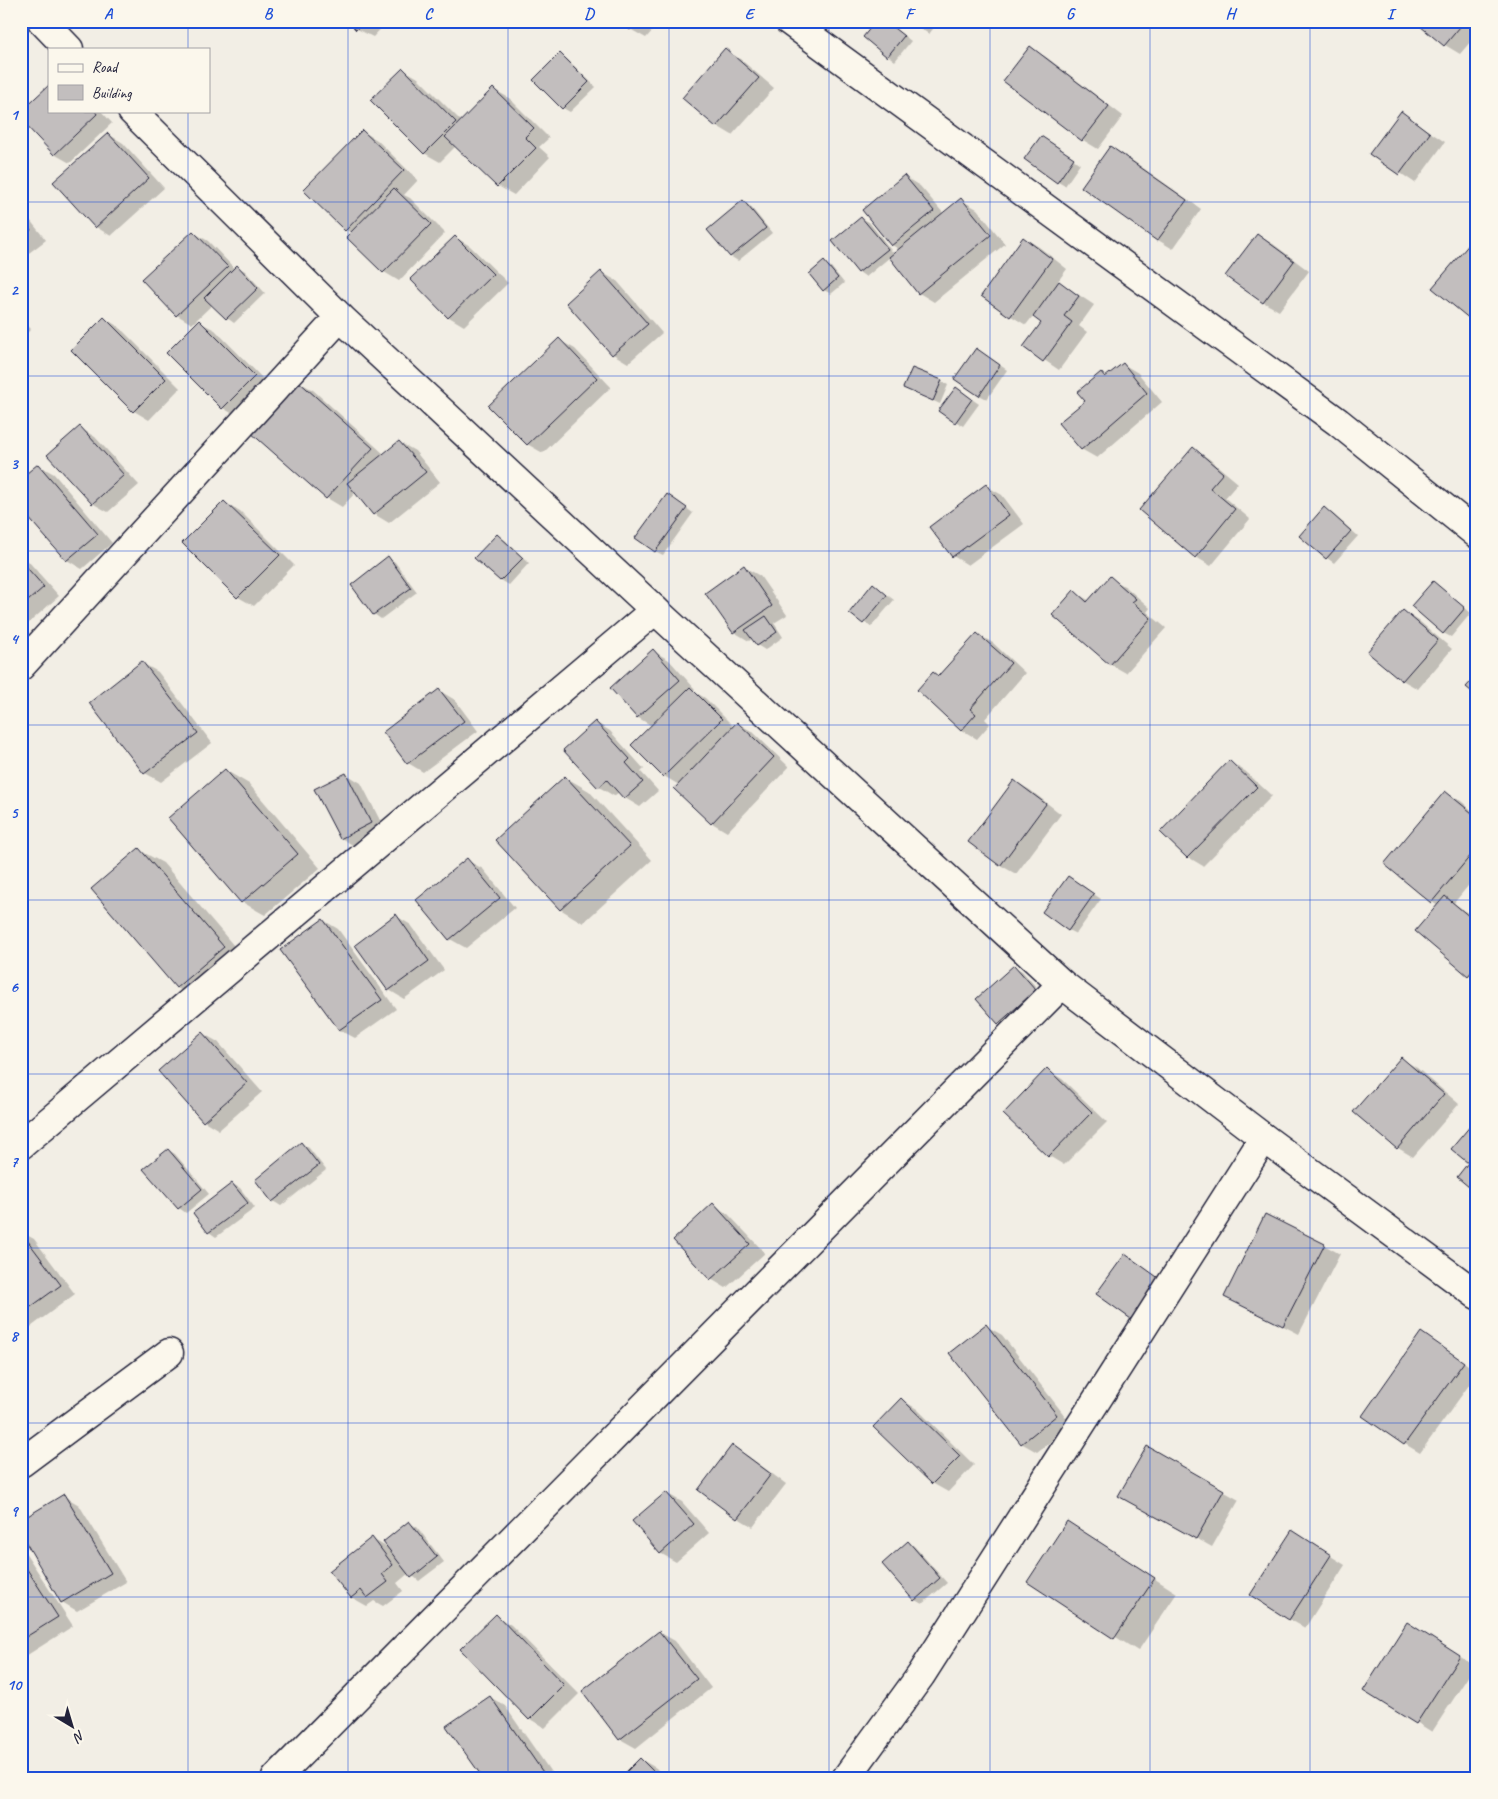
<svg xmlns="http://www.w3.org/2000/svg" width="1498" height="1799" viewBox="0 0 1498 1799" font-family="Caveat,sans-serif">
	<rect width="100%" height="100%" fill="#f2eee5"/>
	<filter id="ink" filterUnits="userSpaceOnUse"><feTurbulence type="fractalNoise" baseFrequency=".02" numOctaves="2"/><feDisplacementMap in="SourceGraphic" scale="10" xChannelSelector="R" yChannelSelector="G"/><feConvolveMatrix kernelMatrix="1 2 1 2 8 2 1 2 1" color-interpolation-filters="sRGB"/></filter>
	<g filter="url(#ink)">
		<g fill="#0003">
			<polygon points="349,21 388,21 373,37 357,29"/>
			<polygon points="622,21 661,21 646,38 630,29"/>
			<polygon points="683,21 700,21 694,28"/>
			<polygon points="885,21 911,41 895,61 864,37"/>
			<polygon points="909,21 939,21 929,34"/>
			<polygon points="1416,21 1477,21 1477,34 1460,54 1445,45"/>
			<polygon points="1030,48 1046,57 1123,116 1098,149 1083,140"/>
			<polygon points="725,50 740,59 774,88 732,135 717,126 684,98"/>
			<polygon points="560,54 567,59 596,87 570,112 563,108"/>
			<polygon points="403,69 418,78 462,122 493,89 509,98 549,138 539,147 550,157 514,195 498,186 456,146 440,162 424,153"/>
			<polygon points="49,111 101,111 112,123 70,163 54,154"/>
			<polygon points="1401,113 1445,142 1415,183 1371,153"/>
			<polygon points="362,131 377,140 418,180 404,195 410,198 445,233 399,281 384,272 352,233 346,230"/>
			<polygon points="108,134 123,143 164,188 111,236 96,227"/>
			<polygon points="1049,141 1080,164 1065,186 1058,182"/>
			<polygon points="1111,147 1126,156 1201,209 1173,249 1158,240"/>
			<polygon points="905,177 920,186 944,214 961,200 977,209 1005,244 934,302 919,293 890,257 866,277 859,272 834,241 861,218 869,222 894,254 900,250 892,245"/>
			<polygon points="743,202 750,206 772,233 738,261 730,256"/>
			<polygon points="21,209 46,240 21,259"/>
			<polygon points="193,232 208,241 235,269 237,267 245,271 265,293 234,323 227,318 213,304 192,324 177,315"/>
			<polygon points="1257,235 1273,244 1309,271 1279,311 1263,302"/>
			<polygon points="455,237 470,246 508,283 464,326 449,317"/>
			<polygon points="1477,237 1477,322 1472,319"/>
			<polygon points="1024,238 1039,247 1067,269 1058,281 1094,305 1079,326 1087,332 1059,370 1025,347 1043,323 1033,316 1026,325 1011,316"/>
			<polygon points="824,263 831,267 844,283 831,294 824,290"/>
			<polygon points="601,272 617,281 662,333 628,363 613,354 567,303"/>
			<polygon points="104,318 119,327 180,388 149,420 134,411"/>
			<polygon points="21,319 31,329 21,339"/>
			<polygon points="199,322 215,330 269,385 238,417 223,408"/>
			<polygon points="559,340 575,349 611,387 543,453 527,444"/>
			<polygon points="984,354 1007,370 987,399 979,395"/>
			<polygon points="1123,364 1138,373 1162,402 1097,458 1081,449 1086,401 1101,373 1108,377"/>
			<polygon points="297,381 313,390 384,454 399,442 415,451 440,482 389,523 374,514 356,492 342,507 327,498 252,432"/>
			<polygon points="941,381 948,385 940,404 912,391"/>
			<polygon points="963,393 979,404 963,426 940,411"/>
			<polygon points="80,428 95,437 139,485 108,512 92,503"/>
			<polygon points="1193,449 1208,458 1238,483 1225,498 1250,519 1211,566 1196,557 1141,510"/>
			<polygon points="38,465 54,474 112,543 82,569 67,560"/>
			<polygon points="986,486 1002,495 1024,524 968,565 953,556"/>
			<polygon points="675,500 693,513 663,555 655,551"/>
			<polygon points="224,502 240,511 294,565 254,606 238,597 183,543"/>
			<polygon points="1324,509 1332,513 1358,536 1334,563 1327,558 1301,536"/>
			<polygon points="497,536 505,540 529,563 509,585 501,580 476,558"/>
			<polygon points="21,553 59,596 21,630"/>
			<polygon points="388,558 395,562 417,592 381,619 374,614 352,585"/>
			<polygon points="744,567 760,576 787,615 774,623 783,637 765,650 757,645 753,638 749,641 734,632"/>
			<polygon points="1110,578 1126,587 1150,608 1147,612 1166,628 1126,673 1110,664 1074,592 1090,601"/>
			<polygon points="873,584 894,600 871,627 851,613"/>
			<polygon points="1440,587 1471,613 1451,637 1443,633"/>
			<polygon points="1404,612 1419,621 1452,649 1418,689 1402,680"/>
			<polygon points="977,634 993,643 1025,673 985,719 990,724 977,739 962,730 939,677"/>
			<polygon points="653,651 669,660 695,689 693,691 705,698 734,727 737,723 753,732 789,767 727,832 712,823 679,785 664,776 652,726 637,717"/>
			<polygon points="142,663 158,672 212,743 161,782 145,773 90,703"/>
			<polygon points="440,691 455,700 478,731 423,772 408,763"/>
			<polygon points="595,722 610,731 644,769 641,772 658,791 640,807 625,798 619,792 614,796 599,787"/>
			<polygon points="1229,762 1245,771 1272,796 1203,866 1188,857 1161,832"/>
			<polygon points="225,770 249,784 320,868 265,915 242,902"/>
			<polygon points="346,774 361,783 386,832 356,847 341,838"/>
			<polygon points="565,777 589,791 652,860 583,923 560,909"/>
			<polygon points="1014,781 1030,790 1061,814 1016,874 1000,865"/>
			<polygon points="1445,792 1461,801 1477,815 1477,875 1454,903 1477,920 1477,979 1469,975 1438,906 1432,902"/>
			<polygon points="139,850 163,863 246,960 200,1001 177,988 93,890"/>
			<polygon points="467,860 483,869 515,908 466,948 450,939"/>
			<polygon points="1069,877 1101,899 1076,934 1068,930"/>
			<polygon points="396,916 411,925 444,970 404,999 389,990"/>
			<polygon points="323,920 338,929 396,1009 355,1038 340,1030"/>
			<polygon points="1014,967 1022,971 1043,995 1006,1027 999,1023"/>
			<polygon points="202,1033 218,1042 262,1092 219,1130 204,1121"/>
			<polygon points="1401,1059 1417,1068 1459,1104 1413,1157 1398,1148 1355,1112"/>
			<polygon points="1047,1070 1062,1079 1107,1122 1064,1165 1049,1156"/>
			<polygon points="302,1144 309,1148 326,1170 281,1206 273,1201 257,1180"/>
			<polygon points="168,1150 175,1154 209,1194 186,1213 179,1208 145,1169"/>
			<polygon points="232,1184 240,1188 255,1208 216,1237 209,1232 195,1213"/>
			<polygon points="713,1205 728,1214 765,1253 726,1288 711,1279 674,1240"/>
			<polygon points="21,1232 34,1239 75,1294 24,1332 21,1331"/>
			<polygon points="1324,1245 1340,1254 1299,1334 1225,1296"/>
			<polygon points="1125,1256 1175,1289 1148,1327 1098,1293"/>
			<polygon points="986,1326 1002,1335 1072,1425 1037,1452 1021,1443"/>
			<polygon points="1422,1334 1477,1371 1477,1374 1420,1453 1405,1444"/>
			<polygon points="902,1400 917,1409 974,1465 948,1492 932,1483"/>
			<polygon points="733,1447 748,1456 786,1484 753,1527 738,1518 700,1490"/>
			<polygon points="1147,1448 1239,1500 1212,1547 1120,1495"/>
			<polygon points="666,1493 682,1502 709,1533 676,1562 660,1553"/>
			<polygon points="64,1496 79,1505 126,1582 77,1611 62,1602"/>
			<polygon points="409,1523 417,1527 444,1562 419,1581 409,1573 397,1583 403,1591 383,1606 374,1601 367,1606 351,1597 372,1539 390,1549"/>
			<polygon points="1067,1523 1177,1593 1138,1651 1029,1582"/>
			<polygon points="1307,1541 1345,1565 1305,1628 1289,1619"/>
			<polygon points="908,1542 915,1547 947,1583 922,1604 915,1600"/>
			<polygon points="21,1550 25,1552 73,1626 21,1659"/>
			<polygon points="496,1616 511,1625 579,1694 545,1728 530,1719"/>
			<polygon points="659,1632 675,1641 711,1688 636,1748 620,1739"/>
			<polygon points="1422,1633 1475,1666 1432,1732 1365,1690"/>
			<polygon points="490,1697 505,1706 555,1778 484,1778"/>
			<polygon points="640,1759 656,1768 665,1778 622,1778"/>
		</g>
		<g fill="#c2bebe" stroke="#22223b">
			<polygon points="348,21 364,21 356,30"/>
			<polygon points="620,21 638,21 630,30"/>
			<polygon points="876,21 885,21 904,36 887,57 863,37"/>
			<polygon points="1414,21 1465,21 1444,46"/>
			<polygon points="1030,46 1109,106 1082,141 1003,81"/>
			<polygon points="725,48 759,78 716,127 682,98"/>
			<polygon points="560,53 589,82 562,109 533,80"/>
			<polygon points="403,68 456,122 424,154 370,100"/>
			<polygon points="49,85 49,111 95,111 97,114 54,155 21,120 21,111"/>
			<polygon points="493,88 534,128 525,137 536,148 497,187 445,137"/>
			<polygon points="1401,111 1430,133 1399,175 1369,154"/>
			<polygon points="362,130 404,170 345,231 303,190"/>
			<polygon points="108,133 149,178 95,228 53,182"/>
			<polygon points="1041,136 1074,158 1057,183 1024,159"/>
			<polygon points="1110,146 1187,200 1157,241 1081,187"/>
			<polygon points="904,175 934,211 891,246 862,210"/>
			<polygon points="394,188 431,224 383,273 346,237"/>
			<polygon points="961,198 991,235 918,294 889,257"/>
			<polygon points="743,200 766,228 730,257 707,230"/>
			<polygon points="861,217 888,249 858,273 832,241"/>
			<polygon points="21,218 31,230 21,238"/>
			<polygon points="193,231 228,267 176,316 141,279"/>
			<polygon points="1257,234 1294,261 1263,303 1225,276"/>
			<polygon points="1477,235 1477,313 1471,320 1432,288"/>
			<polygon points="455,236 493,274 448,318 410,279"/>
			<polygon points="1023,237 1052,259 1010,317 981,296"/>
			<polygon points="824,261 838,278 823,291 809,274"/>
			<polygon points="237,265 258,288 226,319 204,298"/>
			<polygon points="601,271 648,324 612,355 566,303"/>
			<polygon points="1059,281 1079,296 1064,316 1072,322 1043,362 1023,347 1041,323 1033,317"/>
			<polygon points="104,317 166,379 133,412 71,350"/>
			<polygon points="199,320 255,376 222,409 166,353"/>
			<polygon points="559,338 597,378 527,445 488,406"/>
			<polygon points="976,348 1000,365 979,396 954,379"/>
			<polygon points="1123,363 1147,393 1081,450 1058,423 1085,401 1077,392 1101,372 1105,377"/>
			<polygon points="912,368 942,380 933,401 903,388"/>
			<polygon points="297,380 373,448 326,499 250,432"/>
			<polygon points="956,387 972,399 955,423 938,411"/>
			<polygon points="80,426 124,475 92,504 47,455"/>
			<polygon points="399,441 426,472 373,515 347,483"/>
			<polygon points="1193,447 1223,473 1210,488 1235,509 1195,558 1139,510"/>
			<polygon points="38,464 98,534 66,561 21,509 21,478"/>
			<polygon points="986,484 1009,515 952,557 929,527"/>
			<polygon points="667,494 687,508 655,552 635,538"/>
			<polygon points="224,501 280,555 237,598 182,543"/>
			<polygon points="1324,507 1351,531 1326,559 1299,536"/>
			<polygon points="497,534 523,558 500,581 474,558"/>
			<polygon points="388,556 411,588 373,615 351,585"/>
			<polygon points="21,561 44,587 21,607"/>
			<polygon points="744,565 772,606 733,633 705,593"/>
			<polygon points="1110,576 1136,599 1132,602 1151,618 1110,665 1052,615 1074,590 1087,602"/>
			<polygon points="1433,581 1465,608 1443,634 1411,606"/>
			<polygon points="873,583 887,595 863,624 849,613"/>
			<polygon points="1403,610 1438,640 1402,681 1367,652"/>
			<polygon points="766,616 777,632 757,646 745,630"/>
			<polygon points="977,633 1011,663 970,709 976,714 961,731 917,690 933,672 938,676"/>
			<polygon points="653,649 680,680 637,718 610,688"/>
			<polygon points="142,661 198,733 144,774 89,703"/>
			<polygon points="1477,675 1477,696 1466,687"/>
			<polygon points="690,687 722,719 663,777 631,745"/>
			<polygon points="439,689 464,721 407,764 383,732"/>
			<polygon points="595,721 630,759 626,763 643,782 624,799 607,780 598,788 563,750"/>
			<polygon points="737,722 774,757 711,824 674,789"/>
			<polygon points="1229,760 1257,787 1187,858 1160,832"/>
			<polygon points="225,769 298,854 241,903 168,818"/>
			<polygon points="346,773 371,823 340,839 314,789"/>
			<polygon points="565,776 630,846 560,910 495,840"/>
			<polygon points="1014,780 1046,804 1000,866 968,842"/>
			<polygon points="1445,791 1477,817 1477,848 1431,903 1384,864"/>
			<polygon points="139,848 224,947 176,988 91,889"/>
			<polygon points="467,858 500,898 449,940 416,900"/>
			<polygon points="1068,876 1094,894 1068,931 1042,912"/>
			<polygon points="1445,896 1477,923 1477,965 1468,976 1415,931"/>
			<polygon points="396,914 429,961 388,991 355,945"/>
			<polygon points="323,919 382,1000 339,1030 280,950"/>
			<polygon points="1014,965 1036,990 998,1024 976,999"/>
			<polygon points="202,1032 247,1083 203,1122 158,1071"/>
			<polygon points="1401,1057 1444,1094 1397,1149 1353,1112"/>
			<polygon points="1047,1068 1092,1112 1048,1157 1003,1114"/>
			<polygon points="1477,1118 1477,1192 1476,1193 1457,1177 1468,1163 1451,1149"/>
			<polygon points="301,1142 319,1165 272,1202 255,1180"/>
			<polygon points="168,1149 202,1189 178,1209 143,1169"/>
			<polygon points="232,1183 248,1203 208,1233 193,1213"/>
			<polygon points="713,1203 750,1244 710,1280 673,1240"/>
			<polygon points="1477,1208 1477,1222 1470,1216"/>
			<polygon points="1265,1214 1325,1244 1283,1326 1224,1297"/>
			<polygon points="21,1232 61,1285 21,1314"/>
			<polygon points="1125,1254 1160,1279 1131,1319 1096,1294"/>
			<polygon points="986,1324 1057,1415 1021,1444 949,1353"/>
			<polygon points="1421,1332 1464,1362 1404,1445 1362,1416"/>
			<polygon points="901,1398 960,1456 932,1484 873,1427"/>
			<polygon points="732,1445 771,1474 737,1519 698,1490"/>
			<polygon points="1147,1446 1224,1490 1196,1539 1118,1496"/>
			<polygon points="666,1492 694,1524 660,1554 632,1521"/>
			<polygon points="64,1494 111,1573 61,1603 21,1534 21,1520"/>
			<polygon points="409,1521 437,1557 411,1578 383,1542"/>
			<polygon points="1067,1521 1155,1578 1114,1639 1027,1582"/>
			<polygon points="1292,1530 1331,1555 1289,1620 1250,1595"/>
			<polygon points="372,1537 393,1565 382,1574 388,1582 367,1598 361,1590 351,1598 329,1571"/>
			<polygon points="908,1541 940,1578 914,1601 882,1564"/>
			<polygon points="21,1560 58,1617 21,1640"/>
			<polygon points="496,1614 564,1685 529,1720 460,1649"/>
			<polygon points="1407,1622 1460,1656 1416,1724 1363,1691"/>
			<polygon points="659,1631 697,1679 619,1740 582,1691"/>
			<polygon points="490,1696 547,1778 483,1778 446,1726"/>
			<polygon points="640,1758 660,1778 620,1778"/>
		</g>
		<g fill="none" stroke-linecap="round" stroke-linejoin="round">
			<g stroke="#22223b" stroke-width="31">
				<g id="minor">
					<polyline points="42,21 69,49"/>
					<polyline points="789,21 1338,422 1477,534"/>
					<polyline points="132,111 340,317 655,610 1062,984 1264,1138 1477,1295"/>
					<polyline points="21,666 340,317"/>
					<polyline points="21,1145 655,610"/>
					<polyline points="21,1463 169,1353"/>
					<polyline points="276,1778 1062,984"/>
					<polyline points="846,1778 921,1675 1264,1138"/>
				</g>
			</g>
			<use href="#minor" stroke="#fbf7ec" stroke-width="28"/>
		</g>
	</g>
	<path fill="none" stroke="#1d4ed8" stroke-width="1" stroke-opacity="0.55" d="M188 21V49M348 21V1778M508 21V1778M669 21V1778M829 21V1778M990 21V1778M1150 21V1778M1310 21V1778M188 111V1778M21 202H1477M21 376H1477M21 551H1477M21 725H1477M21 900H1477M21 1074H1477M21 1248H1477M21 1423H1477M21 1597H1477"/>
	<rect width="1498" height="1799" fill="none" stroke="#fbf7ec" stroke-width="55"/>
	<rect x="48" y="48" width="162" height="65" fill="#fbf7ec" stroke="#a4a2a5"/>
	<rect x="58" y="64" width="25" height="8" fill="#fbf7ec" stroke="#a4a2a5"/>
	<text x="92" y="72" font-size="15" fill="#22223b">Road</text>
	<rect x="58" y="85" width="25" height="15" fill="#c2bebe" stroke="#a4a2a5"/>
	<text x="92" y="98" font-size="15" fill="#22223b">Building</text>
	<g transform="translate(72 1726) rotate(142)" stroke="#fbf7ec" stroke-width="4" paint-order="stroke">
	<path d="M0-4L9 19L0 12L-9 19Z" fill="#22223b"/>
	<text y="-8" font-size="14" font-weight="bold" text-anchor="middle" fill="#22223b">N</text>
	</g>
	<rect x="28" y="28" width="1442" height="1744" fill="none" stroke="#1d4ed8" stroke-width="2"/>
	<g font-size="16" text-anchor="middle" font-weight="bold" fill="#1d4ed8">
		<text x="108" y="19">A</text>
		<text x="268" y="19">B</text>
		<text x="428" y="19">C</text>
		<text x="589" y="19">D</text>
		<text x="749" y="19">E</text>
		<text x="909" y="19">F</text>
		<text x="1070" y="19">G</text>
		<text x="1230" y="19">H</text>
		<text x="1390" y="19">I</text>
		<text x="14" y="120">1</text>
		<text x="14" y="295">2</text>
		<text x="14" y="469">3</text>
		<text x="14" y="644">4</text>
		<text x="14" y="818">5</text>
		<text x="14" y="992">6</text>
		<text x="14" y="1167">7</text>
		<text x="14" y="1341">8</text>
		<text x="14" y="1516">9</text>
		<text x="14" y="1690">10</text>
	</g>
</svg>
